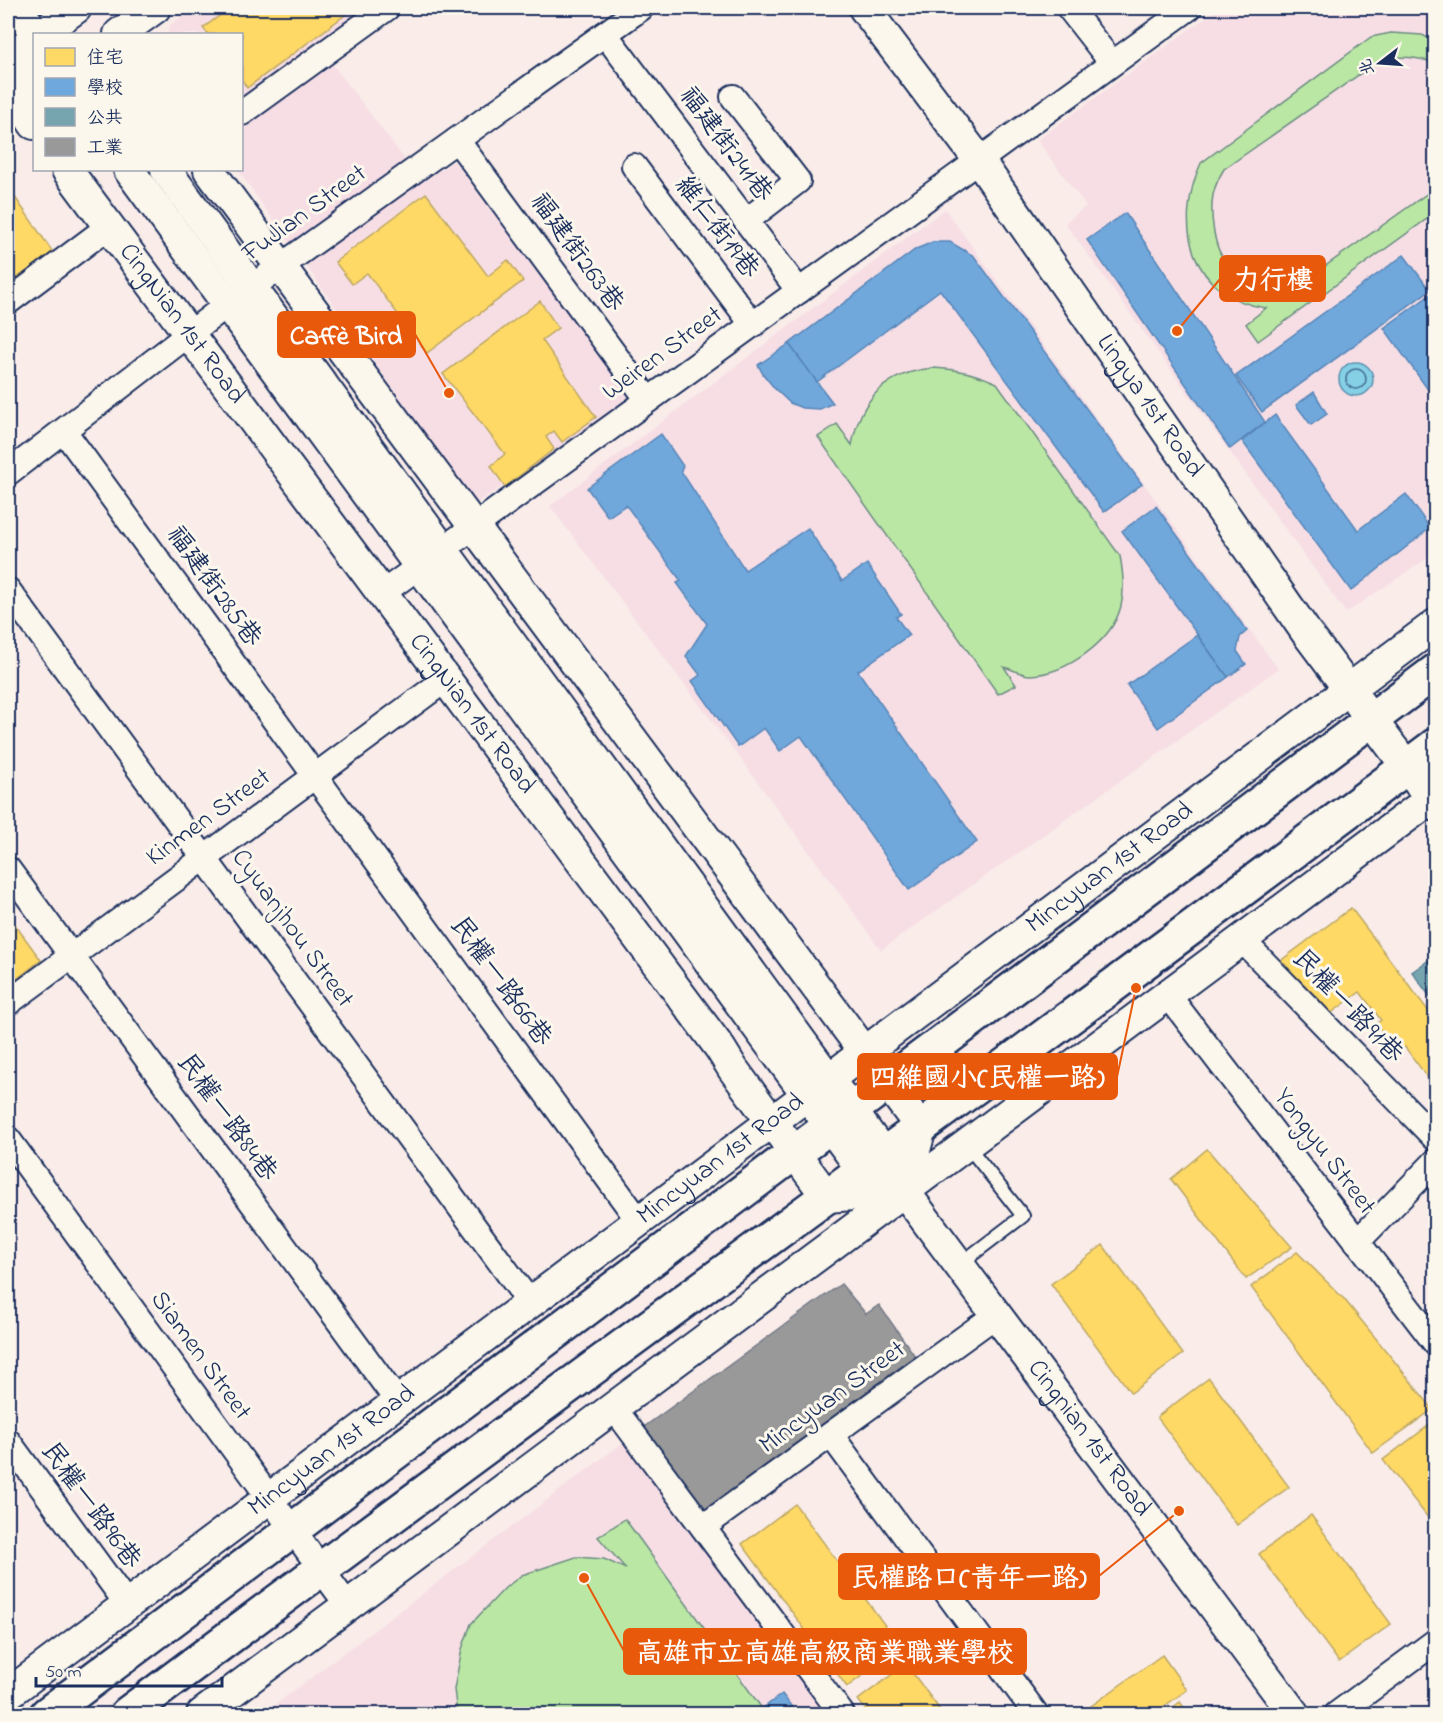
<svg xmlns="http://www.w3.org/2000/svg" width="1443" height="1722" viewBox="0 0 1443 1722" font-family="'Indie Flower','LXGW WenKai TC',sans-serif">
	<rect width="100%" height="100%" fill="#f9ece9"/>
	<filter id="ink" filterUnits="userSpaceOnUse"><feTurbulence type="fractalNoise" baseFrequency=".0167" numOctaves="2"/><feDisplacementMap in="SourceGraphic" scale="12" xChannelSelector="R" yChannelSelector="G"/><feConvolveMatrix kernelMatrix="1 2 1 2 8 2 1 2 1" color-interpolation-filters="sRGB"/></filter>
	<g filter="url(#ink)">
		<g fill="#f7dee5">
			<polygon points="195,8 400,8 327,57 422,182 454,161 634,401 475,504 238,170 242,170 242,34 167,34 170,25"/>
			<polygon points="1219,8 1371,8 1374,11 1379,8 1435,8 1435,553 1346,613 1065,223 1086,206 1037,140"/>
			<polygon points="945,209 1278,669 881,950 745,765 550,506"/>
			<polygon points="624,1442 826,1714 263,1714"/>
		</g>
		<g fill="#bbe7a4" stroke="#6b8b81" stroke-width="1.5">
			<path d="M1391 33 1422 35 1435 41V63C1417 57 1399 55 1380 60L1224 169C1219 177 1215 186 1213 195 1210 212 1213 248 1226 262 1246 282 1273 286 1300 284L1435 188V213L1258 341 1246 324 1266 308C1190 297 1173 225 1201 163L1371 37Z"/>
			<path d="M934 368C957 369 976 373 997 383L1120 556C1123 572 1125 590 1121 606 1112 642 1066 674 1030 675 1022 675 1012 669 1004 667L1016 685 998 694 818 437 837 424 852 445C860 399 887 372 934 368Z"/>
			<polygon points="625,1519 766,1714 457,1714 454,1689 462,1649 471,1624 505,1588 522,1575 576,1557 604,1559 626,1569 598,1537"/>
		</g>
		<circle fill="#85d0e5" stroke="#5b90af" stroke-width="1.5" cx="1356" cy="379" r="17"/>
		<g fill="#ffd966" stroke="#bba664" stroke-width="1.5">
			<polygon points="230,8 340,8 345,15 247,88 242,80 242,34 208,34 203,28"/>
			<polygon points="8,190 10,190 57,258 8,297"/>
			<polygon points="426,193 488,276 508,260 523,281 427,353 367,273 352,284 335,262"/>
			<polygon points="540,301 558,328 542,340 596,417 562,442 554,431 546,437 554,449 505,487 491,466 505,454 443,374"/>
			<polygon points="1351,908 1436,1021 1436,1089 1405,1047 1398,1053 1376,1024 1381,1020 1360,992 1330,1014 1316,995 1304,1003 1275,965"/>
			<polygon points="8,915 41,960 8,986"/>
			<polygon points="1207,1149 1292,1247 1246,1279 1171,1179"/>
			<polygon points="1103,1245 1183,1354 1131,1393 1051,1284"/>
			<polygon points="1297,1252 1344,1299 1433,1409 1373,1453 1251,1287"/>
			<polygon points="1209,1378 1289,1487 1237,1525 1157,1417"/>
			<polygon points="1436,1420 1436,1528 1383,1460"/>
			<polygon points="795,1504 901,1647 847,1687 742,1544"/>
			<polygon points="1311,1515 1391,1624 1339,1662 1259,1554"/>
			<polygon points="1162,1655 1187,1690 1153,1714 1080,1714"/>
			<polygon points="906,1664 943,1714 869,1714 858,1700"/>
			<polygon points="1180,1702 1189,1714 1164,1714"/>
		</g>
		<g fill="#6fa8dc" stroke="#5684b6" stroke-width="1.5">
			<polygon points="1125,213 1265,422 1230,449 1087,240"/>
			<polygon points="933,242 950,242 974,256 1142,484 1104,512 940,290 817,382 789,344 916,249"/>
			<polygon points="1404,255 1430,290 1262,412 1236,376"/>
			<polygon points="1430,295 1436,303 1436,401 1384,328"/>
			<polygon points="789,344 817,382 833,403 820,409 802,408 790,403 775,389 763,374 758,365"/>
			<polygon points="1314,392 1327,414 1311,425 1296,405"/>
			<polygon points="1275,415 1358,530 1406,494 1430,528 1351,591 1242,441"/>
			<polygon points="661,434 683,466 681,471 745,570 808,528 842,581 867,564 901,614 896,617 909,635 858,671 977,842 909,890 801,736 780,751 764,728 738,747 692,681 700,675 686,656 707,624 677,583 681,581 626,505 608,517 587,488"/>
			<polygon points="1156,506 1247,631 1240,637 1237,651 1246,664 1228,677 1122,531"/>
			<polygon points="1197,635 1228,677 1158,728 1127,685"/>
			<polygon points="782,1694 797,1714 766,1714 762,1709"/>
		</g>
		<polygon fill="#76a5af" stroke="#5b8297" stroke-width="1.5" points="1436,955 1436,1005 1412,972"/>
		<polygon fill="#999" stroke="#737987" stroke-width="1.5" points="841,1284 866,1314 879,1305 915,1356 704,1513 644,1427"/>
		<g fill="none" stroke-linecap="round" stroke-linejoin="round">
			<circle stroke="#456f94" stroke-width="1.5" cx="1356" cy="379" r="10"/>
			<g stroke="#1b2f5e" stroke-width="16">
				<polyline id="service" points="960,1264 1023,1216 967,1145"/>
			</g>
			<g stroke="#1b2f5e" stroke-width="28">
				<g id="minor">
					<polyline points="1069,8 1112,63"/>
					<polyline points="605,34 799,291"/>
					<polyline points="733,97 798,181 746,221"/>
					<polyline points="242,113 387,8"/>
					<polyline points="457,140 648,400"/>
					<polyline points="634,166 753,325"/>
					<polyline points="8,302 108,227"/>
					<polyline points="64,431 639,1221"/>
					<polyline points="8,473 228,304 641,8"/>
					<polyline points="8,590 530,1303"/>
					<polyline points="381,594 1189,8"/>
					<polyline points="8,869 398,1402"/>
					<polyline points="1242,940 1436,1139"/>
					<polyline points="1168,995 1436,1344"/>
					<polyline points="8,1003 445,680"/>
					<polyline points="8,1139 348,1606"/>
					<polyline points="1357,1242 1436,1161"/>
					<polyline points="614,1408 842,1714"/>
					<polyline points="831,1435 1036,1714"/>
					<polyline points="8,1441 127,1604"/>
					<polyline points="703,1527 996,1315"/>
					<polyline points="1337,1714 1436,1641"/>
				</g>
			</g>
			<g stroke="#1b2f5e" stroke-width="34">
				<g id="tertiary">
					<polyline points="17,8 36,34"/>
					<path id="s1" d="M864 8 978 159 1306 632 1436 806"/>
					<polyline points="40,34 76,8"/>
					<polyline points="119,34 155,8"/>
					<polyline points="34,51 23,107 34,124"/>
					<polyline points="8,59 34,39"/>
					<path id="s2" d="M67 170 720 1048 733 1069 827 1197 904 1191"/>
					<polyline points="129,170 863,1171 883,1181"/>
					<path id="s3" d="M166 170 884 1155 904 1191 1294 1714"/>
					<polyline points="209,170 921,1128 904,1191"/>
					<path id="s4" d="M8 1694 1436 624"/>
					<polyline points="202,1714 1436,795"/>
				</g>
			</g>
			<g stroke="#1b2f5e" stroke-width="38">
				<g id="secondary">
					<polyline points="47,1714 1436,671"/>
					<path d="M127 1714C560 1388 1002 1072 1436 745"/>
				</g>
			</g>
			<use href="#service" stroke="#fbf7ec" stroke-width="12"/>
			<use href="#minor" stroke="#fbf7ec" stroke-width="24"/>
			<use href="#tertiary" stroke="#fbf7ec" stroke-width="30"/>
			<use href="#secondary" stroke="#fbf7ec" stroke-width="33"/>
		</g>
	</g>
	<g text-anchor="middle" dominant-baseline="central" stroke-width="6" stroke-linejoin="round" paint-order="stroke">
		<g font-size="26" fill="#1b2f5e" stroke="#fbf7ec">
			<text transform="translate(725 145) rotate(53)">福建街241巷</text>
			<text transform="translate(305 214) rotate(-36)">FuJian Street</text>
			<text transform="translate(716 228) rotate(53)">維仁街19巷</text>
			<text transform="translate(576 253) rotate(54)">福建街263巷</text>
			<text stroke="none"><textPath href="#s2" startOffset="192">CingNian 1st Road</textPath></text>
			<text transform="translate(663 354) rotate(-36)">Weiren Street</text>
			<text stroke="none"><textPath href="#s1" startOffset="490">Lingya 1st Road</textPath></text>
			<text transform="translate(213 587) rotate(54)">福建街285巷</text>
			<text stroke="none"><textPath href="#s2" startOffset="678">CingNian 1st Road</textPath></text>
			<text transform="translate(209 818) rotate(-36)">Kinmen Street</text>
			<text stroke="none"><textPath href="#s4" startOffset="1377">Mincyuan 1st Road</textPath></text>
			<text transform="translate(292 929) rotate(54)">Cyuanjhou Street</text>
			<text transform="translate(500 982) rotate(54)">民權一路66巷</text>
			<text transform="translate(1347 1007) rotate(46)">民權一路91巷</text>
			<text transform="translate(226 1118) rotate(54)">民權一路84巷</text>
			<text transform="translate(1324 1152) rotate(53)">Yongyu Street</text>
			<text stroke="none"><textPath href="#s4" startOffset="891">Mincyuan 1st Road</textPath></text>
			<text transform="translate(200 1356) rotate(54)">Siamen Street</text>
			<text transform="translate(833 1398) rotate(-36)">Mincyuan Street</text>
			<text stroke="none"><textPath href="#s3" startOffset="1569">Cingnian 1st Road</textPath></text>
			<text stroke="none"><textPath href="#s4" startOffset="405">Mincyuan 1st Road</textPath></text>
			<text transform="translate(90 1506) rotate(54)">民權一路96巷</text>
		</g>
	</g>
	<path fill="none" stroke="#e8590c" stroke-width="2" d="M1177 331L1220 279M449 393L415 334M1136 988L1117 1077M1179 1511L1099 1576M584 1578L624 1651"/>
	<g fill="#e8590c" stroke="#fbf7ec" stroke-width="2">
		<circle cx="1177" cy="331" r="6"/>
		<circle cx="449" cy="393" r="6"/>
		<circle cx="1136" cy="988" r="6"/>
		<circle cx="1179" cy="1511" r="6"/>
		<circle cx="584" cy="1578" r="6"/>
	</g>
	<g fill="#e8590c" stroke="#e8590c" stroke-width="2">
		<rect x="1220" y="256" width="105" height="45" rx="6"/>
		<rect x="278" y="312" width="137" height="45" rx="6"/>
		<rect x="858" y="1054" width="259" height="45" rx="6"/>
		<rect x="839" y="1554" width="260" height="45" rx="6"/>
		<rect x="624" y="1629" width="402" height="45" rx="6"/>
	</g>
	<g font-size="27" text-anchor="middle" font-weight="bold" fill="#fff">
		<text x="1273" y="288">力行樓</text>
		<text x="346" y="344">Caffè Bird</text>
		<text x="987" y="1086">四維國小(民權一路)</text>
		<text x="969" y="1586">民權路口(青年一路)</text>
		<text x="825" y="1661">高雄市立高雄高級商業職業學校</text>
	</g>
	<rect width="1443" height="1722" fill="none" stroke="#fbf7ec" stroke-width="30"/>
	<rect x="15" y="15" width="1413" height="1692" fill="none" stroke="#1b2f5e" stroke-width="2" filter="url(#ink)"/>
	<rect x="33" y="33" width="210" height="138" fill="#fbf7ec" stroke="#a1a7b3" stroke-width="1.5"/>
	<rect x="45" y="48" width="30" height="18" fill="#ffd966" stroke="#a1a7b3" stroke-width="1.5"/>
	<text x="87" y="63" font-size="18" fill="#1b2f5e">住宅</text>
	<rect x="45" y="78" width="30" height="18" fill="#6fa8dc" stroke="#a1a7b3" stroke-width="1.5"/>
	<text x="87" y="93" font-size="18" fill="#1b2f5e">學校</text>
	<rect x="45" y="108" width="30" height="18" fill="#76a5af" stroke="#a1a7b3" stroke-width="1.5"/>
	<text x="87" y="123" font-size="18" fill="#1b2f5e">公共</text>
	<rect x="45" y="138" width="30" height="18" fill="#999999" stroke="#a1a7b3" stroke-width="1.5"/>
	<text x="87" y="153" font-size="18" fill="#1b2f5e">工業</text>
	<g transform="translate(1380 63) rotate(253)" stroke="#fbf7ec" stroke-width="4.5" paint-order="stroke">
	<path d="M0-4.5L10 22L0 15L-10 22Z" fill="#1b2f5e"/>
	<text y="-9" font-size="16" font-weight="bold" text-anchor="middle" fill="#1b2f5e">北</text>
	</g>
	<path d="M36 1677v9h186v-9" fill="none" stroke="#1b2f5e" stroke-width="3"/>
	<text x="45" y="1677" font-size="18" fill="#1b2f5e" stroke="#fbf7ec" stroke-width="4.5" paint-order="stroke">50 m</text>
</svg>
